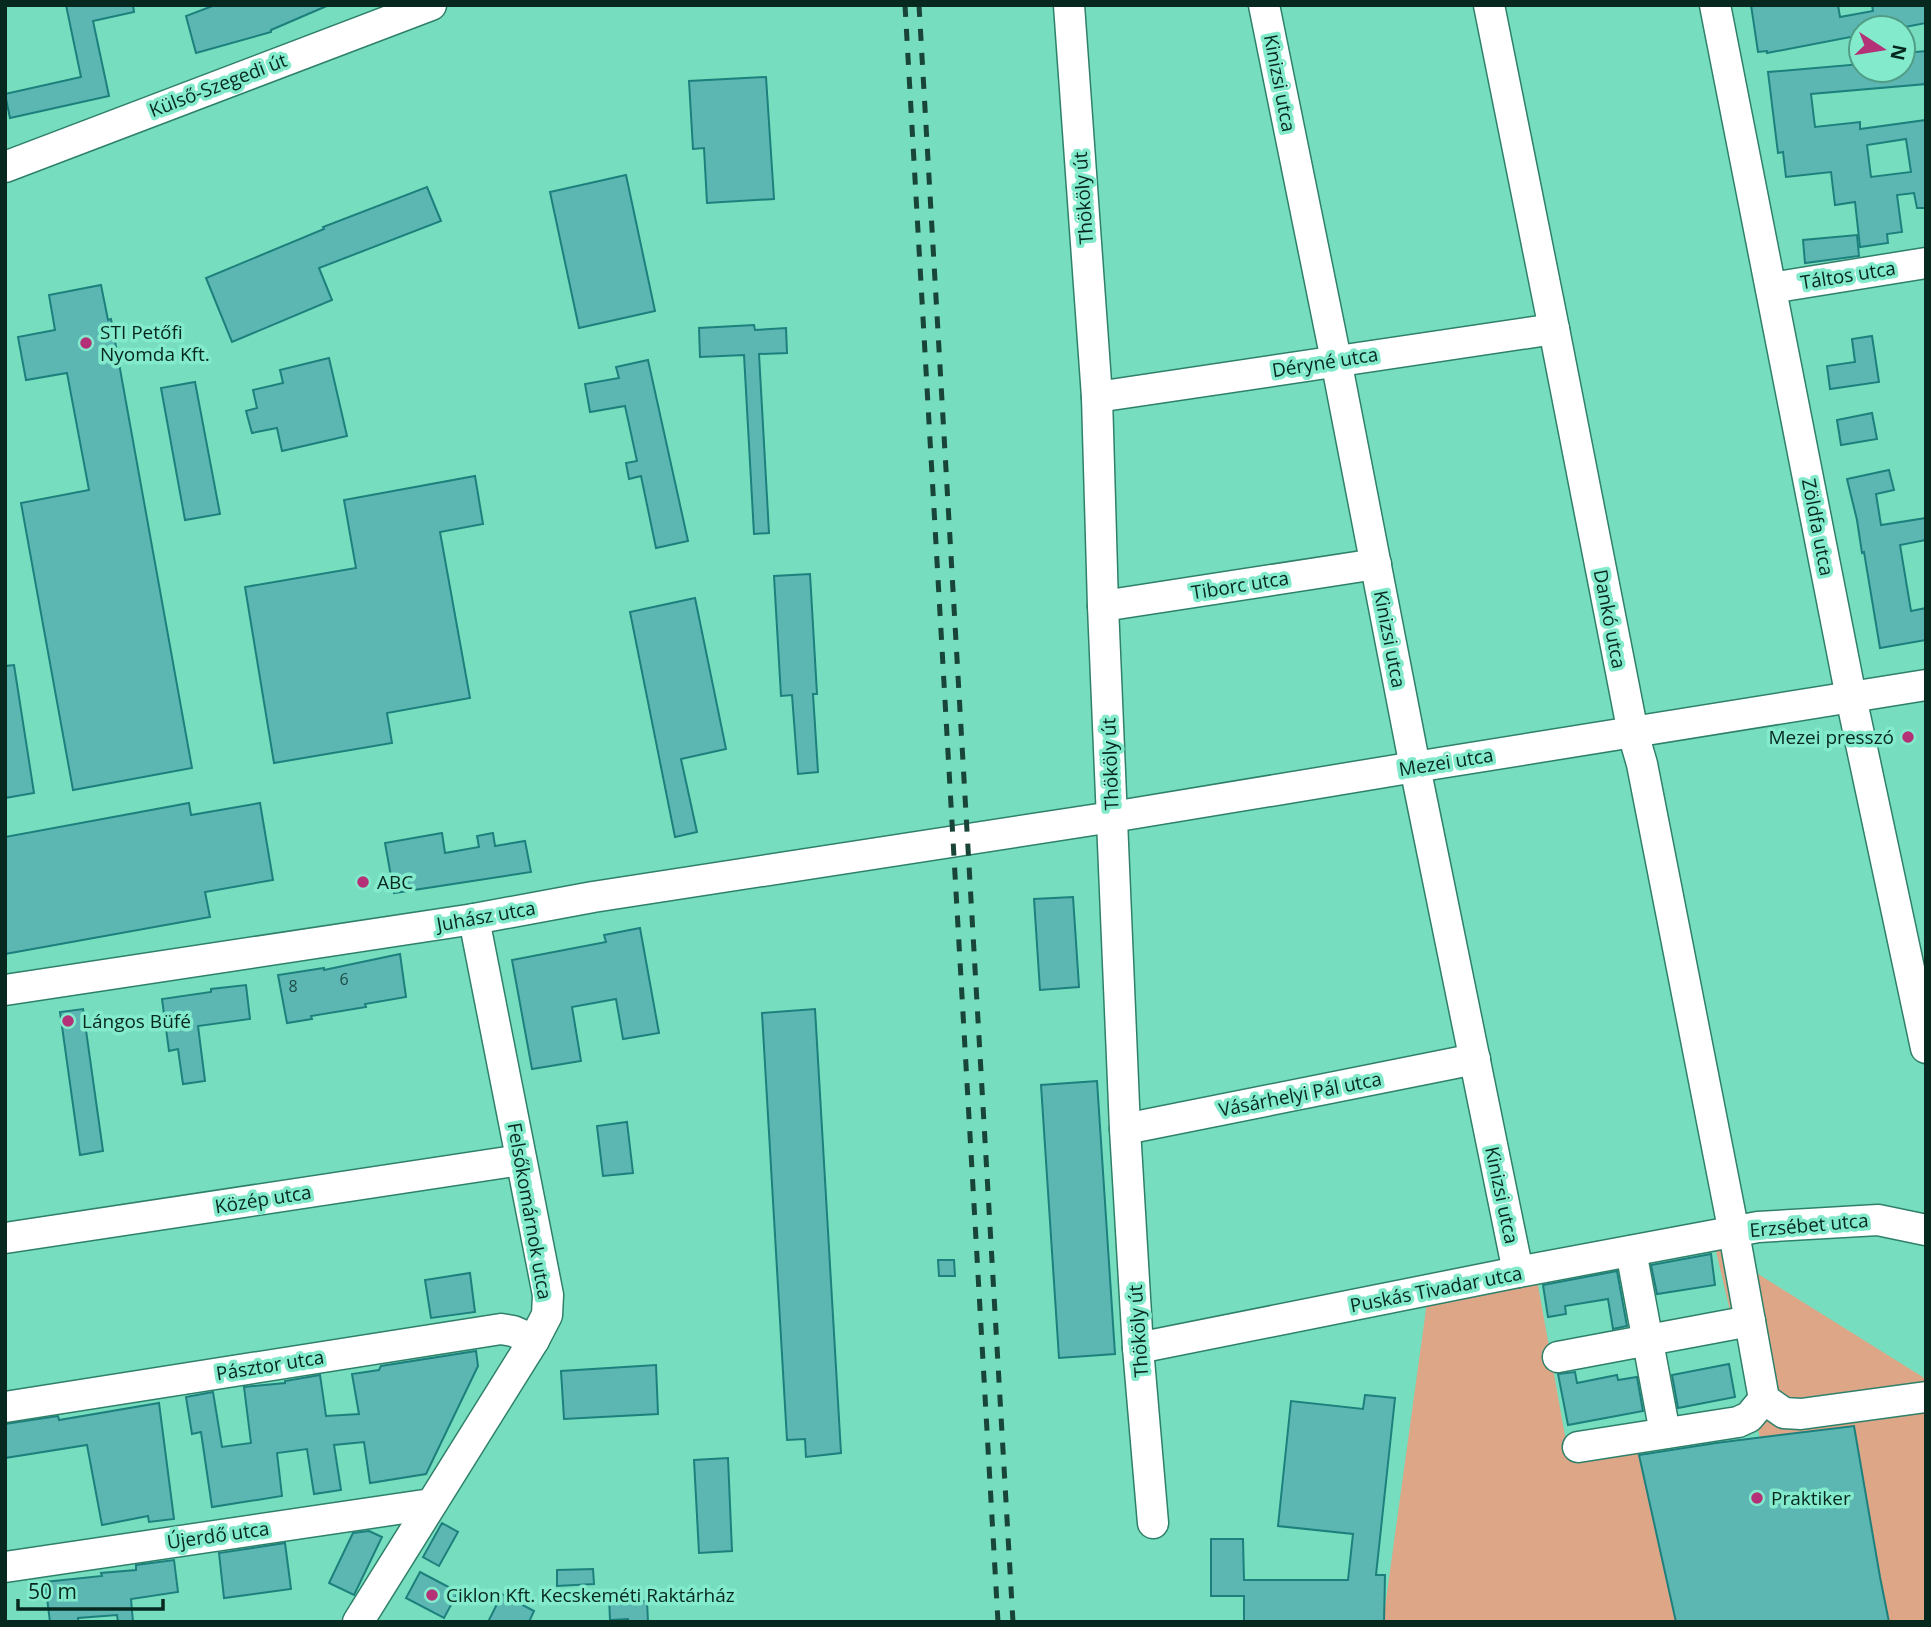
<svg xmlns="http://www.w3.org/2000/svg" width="1931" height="1627" viewBox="0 0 1931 1627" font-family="'Open Sans',sans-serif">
	<rect width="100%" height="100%" fill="#76ddbe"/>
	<g fill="#dca687">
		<polygon points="1715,1247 1926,1379 1926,1622 1889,1622 1880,1577 1854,1426 1760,1438"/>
		<polygon points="1536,1274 1569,1458 1638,1453 1676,1622 1383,1622 1427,1302"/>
	</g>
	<g fill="#5cb7b3" stroke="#1d807d" stroke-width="2" fill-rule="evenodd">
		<polygon points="66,5 133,5 134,12 93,21 109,96 10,118 5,94 81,77"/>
		<polygon points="215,5 329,5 271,30 271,32 196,53 186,16"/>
		<polygon points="1751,5 1838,5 1840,17 1873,11 1872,5 1926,5 1926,23 1900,28 1861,28 1861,35 1767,53 1767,51 1758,52"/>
		<path d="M1926 51V84L1811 94 1815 127 1860 122V129L1926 120V208H1917L1914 193 1897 195 1902 232 1887 234 1888 243 1860 247 1855 202 1835 205 1831 172 1786 177 1783 152 1778 153 1768 72 1861 64V70H1903L1905 53ZM1906 139 1911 172 1871 177 1867 145Z"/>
		<polygon points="766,77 774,199 707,203 704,148 693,149 689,81"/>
		<polygon points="626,175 655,311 579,328 550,192"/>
		<polygon points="427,187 441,221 319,268 332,300 232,342 206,278 324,229 323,227"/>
		<polygon points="1857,235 1859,256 1805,263 1803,240"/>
		<polygon points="101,285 108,320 111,319 192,768 73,790 21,503 89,490 67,373 26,380 18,337 55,330 49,295"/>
		<polygon points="754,325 755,330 786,328 787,353 759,354 769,533 754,534 744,355 700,357 699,328"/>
		<polygon points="1872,336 1879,382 1830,389 1827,366 1855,362 1852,339"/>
		<polygon points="329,358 347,436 282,451 277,428 252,433 246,411 257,408 253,390 283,383 280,370"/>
		<polygon points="648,360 688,541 656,548 641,476 629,479 626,463 637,461 625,406 590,412 585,384 619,378 616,367"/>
		<polygon points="195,382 220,514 185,520 161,388"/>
		<polygon points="1872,413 1877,439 1841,445 1837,420"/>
		<polygon points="1889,470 1894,490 1876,494 1881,525 1926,518 1926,540 1900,545 1911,611 1926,608 1926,640 1880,648 1864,552 1862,553 1857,520 1847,479"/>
		<polygon points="475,476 483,524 440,532 470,698 387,713 392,743 274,763 245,587 356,568 344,500"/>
		<polygon points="810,574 817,694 813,694 818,772 798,774 792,695 781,696 774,576"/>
		<polygon points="695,598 726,749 681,759 697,832 675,837 630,612"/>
		<polygon points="14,665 34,793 5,798 5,666"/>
		<polygon points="189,803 191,815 260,803 273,880 205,892 210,917 5,954 5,837"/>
		<polygon points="442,833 445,853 479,847 477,836 493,833 495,846 525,841 531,872 394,893 385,843"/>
		<polygon points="1073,897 1079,987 1040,990 1034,899"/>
		<polygon points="640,928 659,1033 623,1039 616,999 572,1007 581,1061 532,1069 512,960 606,942 604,935"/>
		<polygon points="400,954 406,997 365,1004 366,1007 311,1016 312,1019 287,1023 278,975 324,968 324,970"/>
		<polygon points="246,985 250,1019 198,1026 205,1081 183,1084 178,1049 169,1051 162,999 211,992 211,989"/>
		<polygon points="83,1009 103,1151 80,1155 60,1012"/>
		<polygon points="815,1009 841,1453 806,1457 805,1439 787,1440 762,1013"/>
		<polygon points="1097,1081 1115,1354 1059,1358 1041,1085"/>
		<polygon points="627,1122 633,1173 603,1176 597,1126"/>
		<polygon points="1711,1254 1715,1285 1657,1294 1651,1265"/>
		<polygon points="938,1260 954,1260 955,1276 939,1276"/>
		<polygon points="1617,1271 1627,1326 1613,1329 1608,1299 1565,1306 1566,1314 1548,1317 1543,1285"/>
		<polygon points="470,1273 475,1312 431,1318 425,1280"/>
		<polygon points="476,1351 478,1366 426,1474 370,1483 364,1442 334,1445 341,1490 314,1494 307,1449 277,1453 282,1496 212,1507 201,1432 192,1434 186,1397 213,1392 222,1447 251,1443 244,1387 285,1383 285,1381 320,1375 326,1416 359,1414 352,1374 379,1370 381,1366"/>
		<polygon points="1729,1364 1735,1397 1678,1408 1672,1375"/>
		<polygon points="656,1365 658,1414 564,1419 561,1371"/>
		<polygon points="1575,1372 1577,1383 1617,1375 1618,1380 1637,1377 1643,1411 1568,1425 1558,1374"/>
		<polygon points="1365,1395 1395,1398 1376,1575 1385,1575 1384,1622 1244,1622 1244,1596 1211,1596 1211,1539 1243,1539 1244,1580 1348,1580 1353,1534 1278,1526 1291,1401 1363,1409"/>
		<polygon points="159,1403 174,1519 149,1522 148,1516 102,1525 87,1445 5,1458 5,1424 58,1416 59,1420"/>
		<polygon points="1854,1426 1880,1577 1889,1622 1676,1622 1639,1455 1716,1443"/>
		<polygon points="728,1458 732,1551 699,1553 694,1460"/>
		<polygon points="442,1523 458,1532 439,1566 423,1557"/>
		<polygon points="369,1531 382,1537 354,1595 329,1583 353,1533"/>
		<polygon points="285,1543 291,1589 224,1598 219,1553"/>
		<polygon points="174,1560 178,1592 131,1599 133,1622 118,1622 117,1615 78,1618 78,1622 50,1622 45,1582 102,1576 101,1573 136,1570 136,1565"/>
		<polygon points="593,1569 594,1584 557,1586 557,1570"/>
		<polygon points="420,1572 458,1592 444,1618 406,1598"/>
		<polygon points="502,1594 534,1611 529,1622 488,1622"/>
		<polygon points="609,1596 627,1596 627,1602 647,1601 648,1622 628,1622 628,1619 610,1620"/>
	</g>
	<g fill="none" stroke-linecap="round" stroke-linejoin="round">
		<g stroke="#2f806a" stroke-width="33">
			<g id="minor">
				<polyline points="1069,5 1097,397 1103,606 1125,1129 1138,1348 1153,1523"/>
				<polyline points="1264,5 1336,360 1415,767 1518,1272"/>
				<polyline points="1489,5 1554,329 1633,733 1642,764 1734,1233 1764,1399 1784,1413 1801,1414 1926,1397"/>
				<polyline points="1715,5 1851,697 1926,1048"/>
				<polyline points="5,167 431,5"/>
				<polyline points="1771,288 1926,263"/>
				<polyline points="1097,397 1554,329"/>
				<polyline points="1103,606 1376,564"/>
				<polyline points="5,990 474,919 593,897 1112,817 1415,767 1926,685"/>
				<polyline points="1125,1129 1475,1059"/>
				<polyline points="5,1238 521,1160"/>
				<polyline points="1631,1251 1665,1433"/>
				<polyline points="1138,1348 1518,1272 1758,1227 1878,1220 1926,1230"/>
				<polyline points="1558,1357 1750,1321"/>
				<polyline points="5,1407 501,1329 513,1331 534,1340"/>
				<polyline points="1578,1447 1738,1422 1749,1417 1764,1399"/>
				<polyline points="5,1567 431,1504"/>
				<polyline points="358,1622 534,1340 547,1315 548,1295 474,919"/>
			</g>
		</g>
		<use href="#minor" stroke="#fff" stroke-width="30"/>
		<g stroke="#184538" stroke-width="5" stroke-dasharray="12 12" stroke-linecap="butt">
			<polyline points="905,5 998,1622"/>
			<polyline points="919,5 1013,1622"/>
		</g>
	</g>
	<g fill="#b43178" stroke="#83ebcb" stroke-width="2.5">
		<circle cx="86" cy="343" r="7"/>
		<circle cx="1908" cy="737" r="7"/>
		<circle cx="363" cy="882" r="7"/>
		<circle cx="68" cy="1021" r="7"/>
		<circle cx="1757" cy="1498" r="7"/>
		<circle cx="432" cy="1595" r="7"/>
	</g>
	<g text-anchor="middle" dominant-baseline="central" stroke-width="7" stroke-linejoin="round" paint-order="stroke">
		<g font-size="16" fill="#1c4c44">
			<text x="344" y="979">6</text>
			<text x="293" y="986">8</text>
		</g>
		<g font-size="19" fill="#06281f" stroke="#83ebcb">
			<text transform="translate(1280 83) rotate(79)">Kinizsi utca</text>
			<text transform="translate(218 85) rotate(-21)">Külső-Szegedi út</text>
			<text transform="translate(1083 198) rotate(-94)">Thököly út</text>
			<text transform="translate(1848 275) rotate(-9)">Táltos utca</text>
			<text transform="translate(1325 362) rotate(-9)">Déryné utca</text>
			<text transform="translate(1818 527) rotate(79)">Zöldfa utca</text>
			<text transform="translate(1240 585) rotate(-9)">Tiborc utca</text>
			<text transform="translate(1610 619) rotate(79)">Dankó utca</text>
			<text transform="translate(1390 639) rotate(79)">Kinizsi utca</text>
			<text transform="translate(1446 762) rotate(-9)">Mezei utca</text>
			<text transform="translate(1110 764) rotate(-92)">Thököly út</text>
			<text transform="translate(486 916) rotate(-10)">Juhász utca</text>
			<text transform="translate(1300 1094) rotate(-11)">Vásárhelyi Pál utca</text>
			<text transform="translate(1502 1195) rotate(78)">Kinizsi utca</text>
			<text transform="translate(263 1199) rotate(-9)">Közép utca</text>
			<text transform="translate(530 1211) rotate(80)">Felsőkomárnok utca</text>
			<text transform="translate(1809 1225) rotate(-5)">Erzsébet utca</text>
			<text transform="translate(1436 1289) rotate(-11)">Puskás Tivadar utca</text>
			<text transform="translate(1138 1331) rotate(-94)">Thököly út</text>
			<text transform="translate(270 1365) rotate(-9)">Pásztor utca</text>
			<text transform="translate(218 1535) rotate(-8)">Újerdő utca</text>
		</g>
		<g font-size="19" fill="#06281f" stroke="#83ebcb" text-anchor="start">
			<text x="100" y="332">STI Petőfi<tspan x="100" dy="22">Nyomda Kft.</tspan></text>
			<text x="1894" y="737" text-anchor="end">Mezei presszó</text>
			<text x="377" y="882">ABC</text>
			<text x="82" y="1021">Lángos Büfé</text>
			<text x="1771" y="1498">Praktiker</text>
			<text x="446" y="1595">Ciklon Kft. Kecskeméti Raktárház</text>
		</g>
	</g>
	<rect width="1931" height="1627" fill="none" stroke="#06281f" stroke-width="14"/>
	<g transform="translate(1882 49) rotate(102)"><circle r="33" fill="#83ebcb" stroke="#519d86" stroke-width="2"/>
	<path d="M0-5L12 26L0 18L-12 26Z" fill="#b43178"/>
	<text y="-10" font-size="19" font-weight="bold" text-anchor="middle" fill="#06281f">N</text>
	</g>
	<path d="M18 1599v10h145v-10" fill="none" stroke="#06281f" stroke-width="3.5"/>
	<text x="28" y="1599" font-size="21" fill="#06281f" stroke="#83ebcb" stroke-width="5" paint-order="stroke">50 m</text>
</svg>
